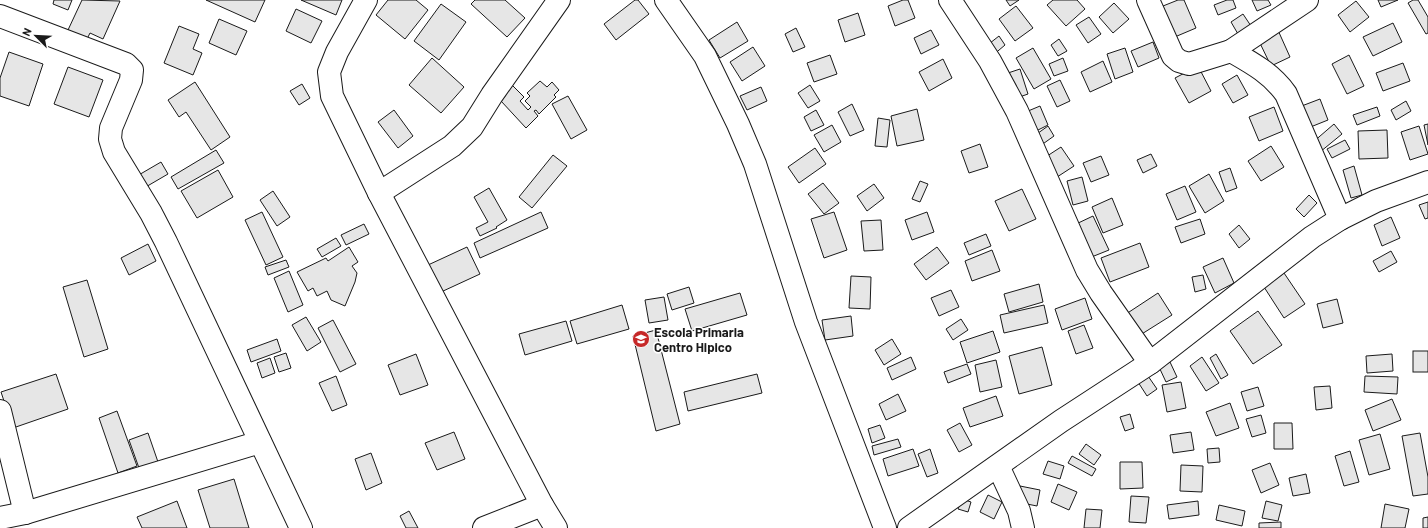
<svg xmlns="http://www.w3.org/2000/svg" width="1428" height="528" viewBox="0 0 1428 528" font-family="Barlow,sans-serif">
	<rect width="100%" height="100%" fill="#fff"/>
	<g fill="#e6e6e6" stroke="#1a1a1a">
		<polygon points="54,0 72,0 68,10 53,4"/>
		<polygon points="82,0 120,1 103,39 90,33 87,39 68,30"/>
		<polygon points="206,0 265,0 255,22"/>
		<polygon points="301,0 342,0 336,15"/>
		<polygon points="388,0 416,0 428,10 405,39 376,15"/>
		<polygon points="475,0 505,0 525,18 507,37 471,4"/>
		<polygon points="635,0 638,0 649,14 616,40 604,24"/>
		<polygon points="903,0 908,0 915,18 895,26 888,6"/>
		<polygon points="1006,0 1019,0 1010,6"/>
		<polygon points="1053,0 1077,0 1085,9 1066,26 1047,5"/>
		<polygon points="1178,0 1184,0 1196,28 1170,39 1158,8"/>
		<polygon points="1227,0 1233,0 1236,8 1218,15 1214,5"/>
		<polygon points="1252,0 1268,0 1271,5 1257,11"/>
		<polygon points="1378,0 1398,0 1381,7"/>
		<polygon points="1413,0 1418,0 1428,17 1428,33 1426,34 1408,3"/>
		<polygon points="1356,1 1369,17 1350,32 1338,15"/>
		<polygon points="1114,3 1129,19 1113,33 1099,17"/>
		<polygon points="441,4 466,22 439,60 414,41"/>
		<polygon points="1016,6 1033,28 1015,41 999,19"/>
		<polygon points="296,9 322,21 311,43 286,31"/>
		<polygon points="858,13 865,35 845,42 838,20"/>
		<polygon points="1243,14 1251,26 1238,34 1231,22"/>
		<polygon points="1089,17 1101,34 1088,43 1076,25"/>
		<polygon points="219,19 247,31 236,55 209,43"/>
		<polygon points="737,22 748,41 720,58 709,40"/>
		<polygon points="1393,23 1402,42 1373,56 1363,37"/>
		<polygon points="179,26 199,34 193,49 202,53 193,75 164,63"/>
		<polygon points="796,28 805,47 793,52 785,34"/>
		<polygon points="1277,28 1290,57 1271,66 1257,37"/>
		<polygon points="931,30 939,45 921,54 914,38"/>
		<polygon points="999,36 1005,45 992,56 985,47"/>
		<polygon points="1059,39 1067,51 1058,56 1051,45"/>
		<polygon points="1153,42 1159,58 1138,67 1131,51"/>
		<polygon points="753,47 765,66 742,81 730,62"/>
		<polygon points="1033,48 1051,79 1034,89 1016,58"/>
		<polygon points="1125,48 1133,72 1115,79 1107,54"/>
		<polygon points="9,52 43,64 29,106 0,96 0,78"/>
		<polygon points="830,55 837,74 814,82 807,63"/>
		<polygon points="1349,55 1364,86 1347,94 1332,64"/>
		<polygon points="432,58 464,87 441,113 409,85"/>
		<polygon points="1063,58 1068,71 1054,76 1049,64"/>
		<polygon points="943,59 952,78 929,91 919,72"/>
		<polygon points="1103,61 1112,82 1090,92 1081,72"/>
		<polygon points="1403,63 1410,81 1383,91 1376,73"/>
		<polygon points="1198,66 1211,91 1189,103 1175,78"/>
		<polygon points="68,67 103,80 89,117 54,104"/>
		<polygon points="1020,69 1028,94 1011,100 1002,75"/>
		<polygon points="1237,75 1248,95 1233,103 1222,84"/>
		<polygon points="1060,80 1070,101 1057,107 1047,86"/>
		<polygon points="508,81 524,97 520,101 528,110 531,107 525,101 530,96 527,93 540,81 547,87 552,82 559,90 554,95 556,97 539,114 536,110 534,111 538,116 526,128 501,101 506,95 500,89"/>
		<polygon points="195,82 230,137 211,150 186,112 179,117 168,100"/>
		<polygon points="302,84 310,98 299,105 290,91"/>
		<polygon points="810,85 820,101 808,108 798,93"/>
		<polygon points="761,87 767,101 747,110 740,96"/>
		<polygon points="568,96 587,130 571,139 552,104"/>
		<polygon points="1320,99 1328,120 1308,128 1299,107"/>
		<polygon points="1406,101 1411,111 1396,120 1391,110"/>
		<polygon points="852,104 864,130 850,136 838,112"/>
		<polygon points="1040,106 1048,125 1030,134 1021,114"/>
		<polygon points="1274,107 1283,131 1259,141 1249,117"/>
		<polygon points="1377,107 1380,116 1357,125 1353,115"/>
		<polygon points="917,109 924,140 897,146 891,116"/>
		<polygon points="394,110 413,136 398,148 378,122"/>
		<polygon points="816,110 824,125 811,131 804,117"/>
		<polygon points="878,118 890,120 887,147 875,146"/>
		<polygon points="1334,124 1342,134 1320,152 1312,143"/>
		<polygon points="1428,124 1428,145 1424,125"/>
		<polygon points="832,125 841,142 824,152 814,135"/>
		<polygon points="1048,126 1054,136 1040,146 1034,136"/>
		<polygon points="1419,126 1428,154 1410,160 1401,132"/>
		<polygon points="1387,130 1388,158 1359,159 1358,131"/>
		<polygon points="1345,140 1350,149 1332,158 1327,149"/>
		<polygon points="980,144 988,167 969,173 961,151"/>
		<polygon points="1271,146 1284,167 1261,181 1248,161"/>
		<polygon points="1061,147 1074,166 1054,179 1041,160"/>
		<polygon points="815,148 826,164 799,183 788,167"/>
		<polygon points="216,150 224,163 178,189 171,177"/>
		<polygon points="1151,154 1157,166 1143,173 1137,160"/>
		<polygon points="553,155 567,166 532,208 519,197"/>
		<polygon points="1101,156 1109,175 1091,182 1083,163"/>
		<polygon points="161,162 168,174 144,188 137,176"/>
		<polygon points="1354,166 1362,195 1351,198 1343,170"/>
		<polygon points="1230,168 1237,188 1226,192 1219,172"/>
		<polygon points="218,170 233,197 197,218 181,191"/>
		<polygon points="1209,174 1224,201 1205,213 1189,186"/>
		<polygon points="1082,177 1088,201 1073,205 1067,181"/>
		<polygon points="920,181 928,184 920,202 912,199"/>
		<polygon points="823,183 839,203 824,214 808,194"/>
		<polygon points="874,184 884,198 867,211 857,196"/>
		<polygon points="1185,186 1196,212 1177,220 1166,194"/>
		<polygon points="489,188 507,220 496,227 497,228 480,236 476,228 488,222 474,197"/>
		<polygon points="1022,189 1036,219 1009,231 995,201"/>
		<polygon points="273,191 290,217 277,226 260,200"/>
		<polygon points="1309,195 1317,203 1304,217 1296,209"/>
		<polygon points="1112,198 1123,225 1103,233 1092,207"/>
		<polygon points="1428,202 1428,218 1425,219 1419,205"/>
		<polygon points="262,212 283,257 266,265 245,220"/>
		<polygon points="541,212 548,228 480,258 474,243"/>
		<polygon points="834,212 847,250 824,258 811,219"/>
		<polygon points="927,212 934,232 912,240 905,220"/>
		<polygon points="1093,216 1109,250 1089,258 1074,225"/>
		<polygon points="1391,217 1400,238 1382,246 1374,225"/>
		<polygon points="1200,219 1205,234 1181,243 1175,227"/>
		<polygon points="881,220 883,250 864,251 861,221"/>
		<polygon points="364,224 369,234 346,245 341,235"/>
		<polygon points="1239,225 1250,239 1239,248 1229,234"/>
		<polygon points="986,234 991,246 969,255 964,243"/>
		<polygon points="336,238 341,246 322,257 317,249"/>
		<polygon points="1140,243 1149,267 1110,282 1101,258"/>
		<polygon points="148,244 156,261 129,275 121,258"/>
		<polygon points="349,247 358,262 352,266 357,273 355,282 345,306 331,300 327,291 317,296 313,288 308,291 297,272 326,258 328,261"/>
		<polygon points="467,247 480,274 441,292 428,265"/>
		<polygon points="937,247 949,263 926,280 914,264"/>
		<polygon points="992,250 1000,271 972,281 965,261"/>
		<polygon points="1391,251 1397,262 1379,272 1373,261"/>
		<polygon points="1223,258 1234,283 1215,293 1203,267"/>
		<polygon points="286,260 289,267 268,275 265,267"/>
		<polygon points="289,271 303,305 288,312 274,278"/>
		<polygon points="1284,273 1305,304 1284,318 1264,287"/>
		<polygon points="1203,275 1206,289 1195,292 1192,277"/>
		<polygon points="851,276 871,277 870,309 849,308"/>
		<polygon points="87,280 108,349 84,357 63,287"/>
		<polygon points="1039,284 1043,302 1009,312 1004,294"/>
		<polygon points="689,287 694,303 672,310 667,294"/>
		<polygon points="951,290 959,307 939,316 931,298"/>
		<polygon points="740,293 747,315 692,331 685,309"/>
		<polygon points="1158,293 1172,315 1137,337 1123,316"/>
		<polygon points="664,297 668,320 649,323 645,300"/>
		<polygon points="1085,298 1092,319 1062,330 1055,309"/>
		<polygon points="1337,299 1343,323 1323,328 1317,304"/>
		<polygon points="622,305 629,329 577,344 570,321"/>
		<polygon points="1044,305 1048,323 1004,333 1000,315"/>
		<polygon points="1258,311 1282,345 1253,364 1230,331"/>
		<polygon points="851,316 853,336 825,340 822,320"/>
		<polygon points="306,317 321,342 307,351 292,325"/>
		<polygon points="961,319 968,330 953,340 946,329"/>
		<polygon points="333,320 356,364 340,372 318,328"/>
		<polygon points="566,321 572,341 525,355 519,334"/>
		<polygon points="1084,325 1093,348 1076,354 1068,331"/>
		<polygon points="656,330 680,424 656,431 633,336"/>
		<polygon points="993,331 1000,352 967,363 960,342"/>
		<polygon points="277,339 281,351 251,362 247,350"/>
		<polygon points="892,339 901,354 884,365 875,350"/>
		<polygon points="1042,347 1052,385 1019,394 1009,356"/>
		<rect x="1413" y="351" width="15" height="21"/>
		<polygon points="286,353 291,368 279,372 274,357"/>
		<polygon points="416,354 428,385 400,395 388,365"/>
		<polygon points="1216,354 1228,375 1221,379 1210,358"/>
		<polygon points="1392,354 1393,371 1367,373 1366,356"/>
		<polygon points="911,357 916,369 892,380 887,368"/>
		<polygon points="1202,357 1219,383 1206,391 1190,366"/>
		<polygon points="270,358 275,373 262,378 257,363"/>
		<polygon points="996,360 1002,387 980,392 975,365"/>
		<polygon points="1170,362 1177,377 1166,382 1159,367"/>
		<polygon points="967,364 971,374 948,383 944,372"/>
		<polygon points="56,374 68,409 13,428 1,392"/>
		<polygon points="757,374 762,393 688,411 684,392"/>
		<polygon points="336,376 347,405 332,411 319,383"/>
		<polygon points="1148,376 1157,389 1147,396 1138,382"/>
		<polygon points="1365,376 1398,377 1397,394 1364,392"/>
		<polygon points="1181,382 1186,408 1167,412 1162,385"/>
		<polygon points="1330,386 1332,408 1316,410 1314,387"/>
		<polygon points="1258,387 1264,406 1247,411 1241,392"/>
		<polygon points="898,394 906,411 886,420 879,404"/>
		<polygon points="996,396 1003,416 970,427 963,408"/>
		<polygon points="1392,399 1401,420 1373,431 1365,410"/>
		<polygon points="1230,403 1239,428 1216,436 1206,412"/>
		<polygon points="117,411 137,466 118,473 99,418"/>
		<polygon points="1130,414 1134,428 1125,431 1120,417"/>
		<polygon points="1261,415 1266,433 1252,437 1246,419"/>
		<polygon points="960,423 972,445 959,452 947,430"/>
		<polygon points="1274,423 1292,423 1293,449 1274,449"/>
		<polygon points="880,425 885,438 872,443 868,429"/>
		<polygon points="454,432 465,459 437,470 425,443"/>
		<polygon points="1191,432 1194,450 1173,453 1170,435"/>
		<polygon points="148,433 158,462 139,468 129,440"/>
		<polygon points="1420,433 1428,477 1428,494 1413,496 1402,436"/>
		<polygon points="1380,434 1390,469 1369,475 1359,440"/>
		<polygon points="898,439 901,447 874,455 872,446"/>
		<polygon points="1086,444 1101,455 1094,465 1079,454"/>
		<polygon points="1219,448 1220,462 1208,463 1207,449"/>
		<polygon points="913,449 919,466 888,476 883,459"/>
		<polygon points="930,449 938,473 927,477 918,454"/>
		<polygon points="1350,451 1359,482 1344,486 1335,456"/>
		<polygon points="371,453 382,483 366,490 355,459"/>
		<polygon points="1072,456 1096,469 1092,476 1068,463"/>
		<polygon points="1048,461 1064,466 1060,479 1043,474"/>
		<polygon points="1120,462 1142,462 1143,488 1120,489"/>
		<polygon points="1270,463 1279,485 1261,493 1252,470"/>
		<polygon points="1181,465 1203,466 1202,492 1180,491"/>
		<polygon points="1306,474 1310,493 1293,496 1289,478"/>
		<polygon points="234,479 249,528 210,528 198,490"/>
		<polygon points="1058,484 1077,492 1069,510 1051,502"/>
		<polygon points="1020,486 1040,490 1037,506 1017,502"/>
		<polygon points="988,495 1002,502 994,519 980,512"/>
		<polygon points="1131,496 1149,497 1146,523 1129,522"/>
		<polygon points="962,499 971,502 968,512 958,509"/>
		<polygon points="177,501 187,528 142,528 137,517"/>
		<polygon points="1198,501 1199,515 1169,519 1167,505"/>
		<polygon points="1266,501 1282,505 1278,521 1262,518"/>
		<polygon points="1385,504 1409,509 1405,528 1381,528"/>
		<polygon points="1219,505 1245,511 1242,526 1216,520"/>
		<polygon points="1086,509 1102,510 1100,528 1084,528"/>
		<polygon points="409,511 418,528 406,528 400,516"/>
		<polygon points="1428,517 1428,528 1423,528 1423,518"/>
		<polygon points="1281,522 1281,528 1259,528 1259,523"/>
	</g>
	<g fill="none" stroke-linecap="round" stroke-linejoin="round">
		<g stroke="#1a1a1a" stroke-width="24">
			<g id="minor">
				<polyline points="366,0 337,52 329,72 332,96 379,193 542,505 556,528"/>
				<polyline points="666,0 705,56 738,124 755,164 806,322 885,528"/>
				<polyline points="950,0 990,61 1017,111 1087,270 1101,293 1150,363"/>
				<path d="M1148 0 1173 56 1179 61 1189 64 1231 51C1252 63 1272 74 1286 94L1340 219"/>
				<polyline points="0,16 126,64 132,70 131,80 111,128 110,139 114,152 151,213 166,242 301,528"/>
				<polyline points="1231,51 1307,0"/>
				<polyline points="379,193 452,146 472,127 492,95 559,0"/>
				<polyline points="0,411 25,513"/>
				<polyline points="998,466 1019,511 1023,528"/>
				<polyline points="0,518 25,513 260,442"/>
				<polyline points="484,528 542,505"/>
				<polyline points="909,528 1061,421 1150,363 1312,237 1340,219 1376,201 1428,182"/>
			</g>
		</g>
		<use href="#minor" stroke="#fff" stroke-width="22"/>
	</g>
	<defs>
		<g id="school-disc" transform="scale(0.9)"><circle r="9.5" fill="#c62828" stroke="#fff"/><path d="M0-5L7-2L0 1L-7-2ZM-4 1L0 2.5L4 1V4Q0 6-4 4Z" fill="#fff"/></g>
	</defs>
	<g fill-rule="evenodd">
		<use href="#school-disc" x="641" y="339"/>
	</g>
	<g text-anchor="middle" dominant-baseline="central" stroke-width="3" stroke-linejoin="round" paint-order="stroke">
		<g font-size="13" font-weight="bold" fill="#1a1a1a" stroke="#fff" text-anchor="start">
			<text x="654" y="332">Escola Primaria<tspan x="654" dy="15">Centro Hipico</tspan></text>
		</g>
	</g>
	<g transform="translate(36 36) rotate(294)" stroke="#ffffff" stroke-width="3" paint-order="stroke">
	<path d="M0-3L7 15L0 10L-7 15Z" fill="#1a1a1a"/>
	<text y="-6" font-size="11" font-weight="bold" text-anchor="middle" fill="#1a1a1a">N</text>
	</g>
</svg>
